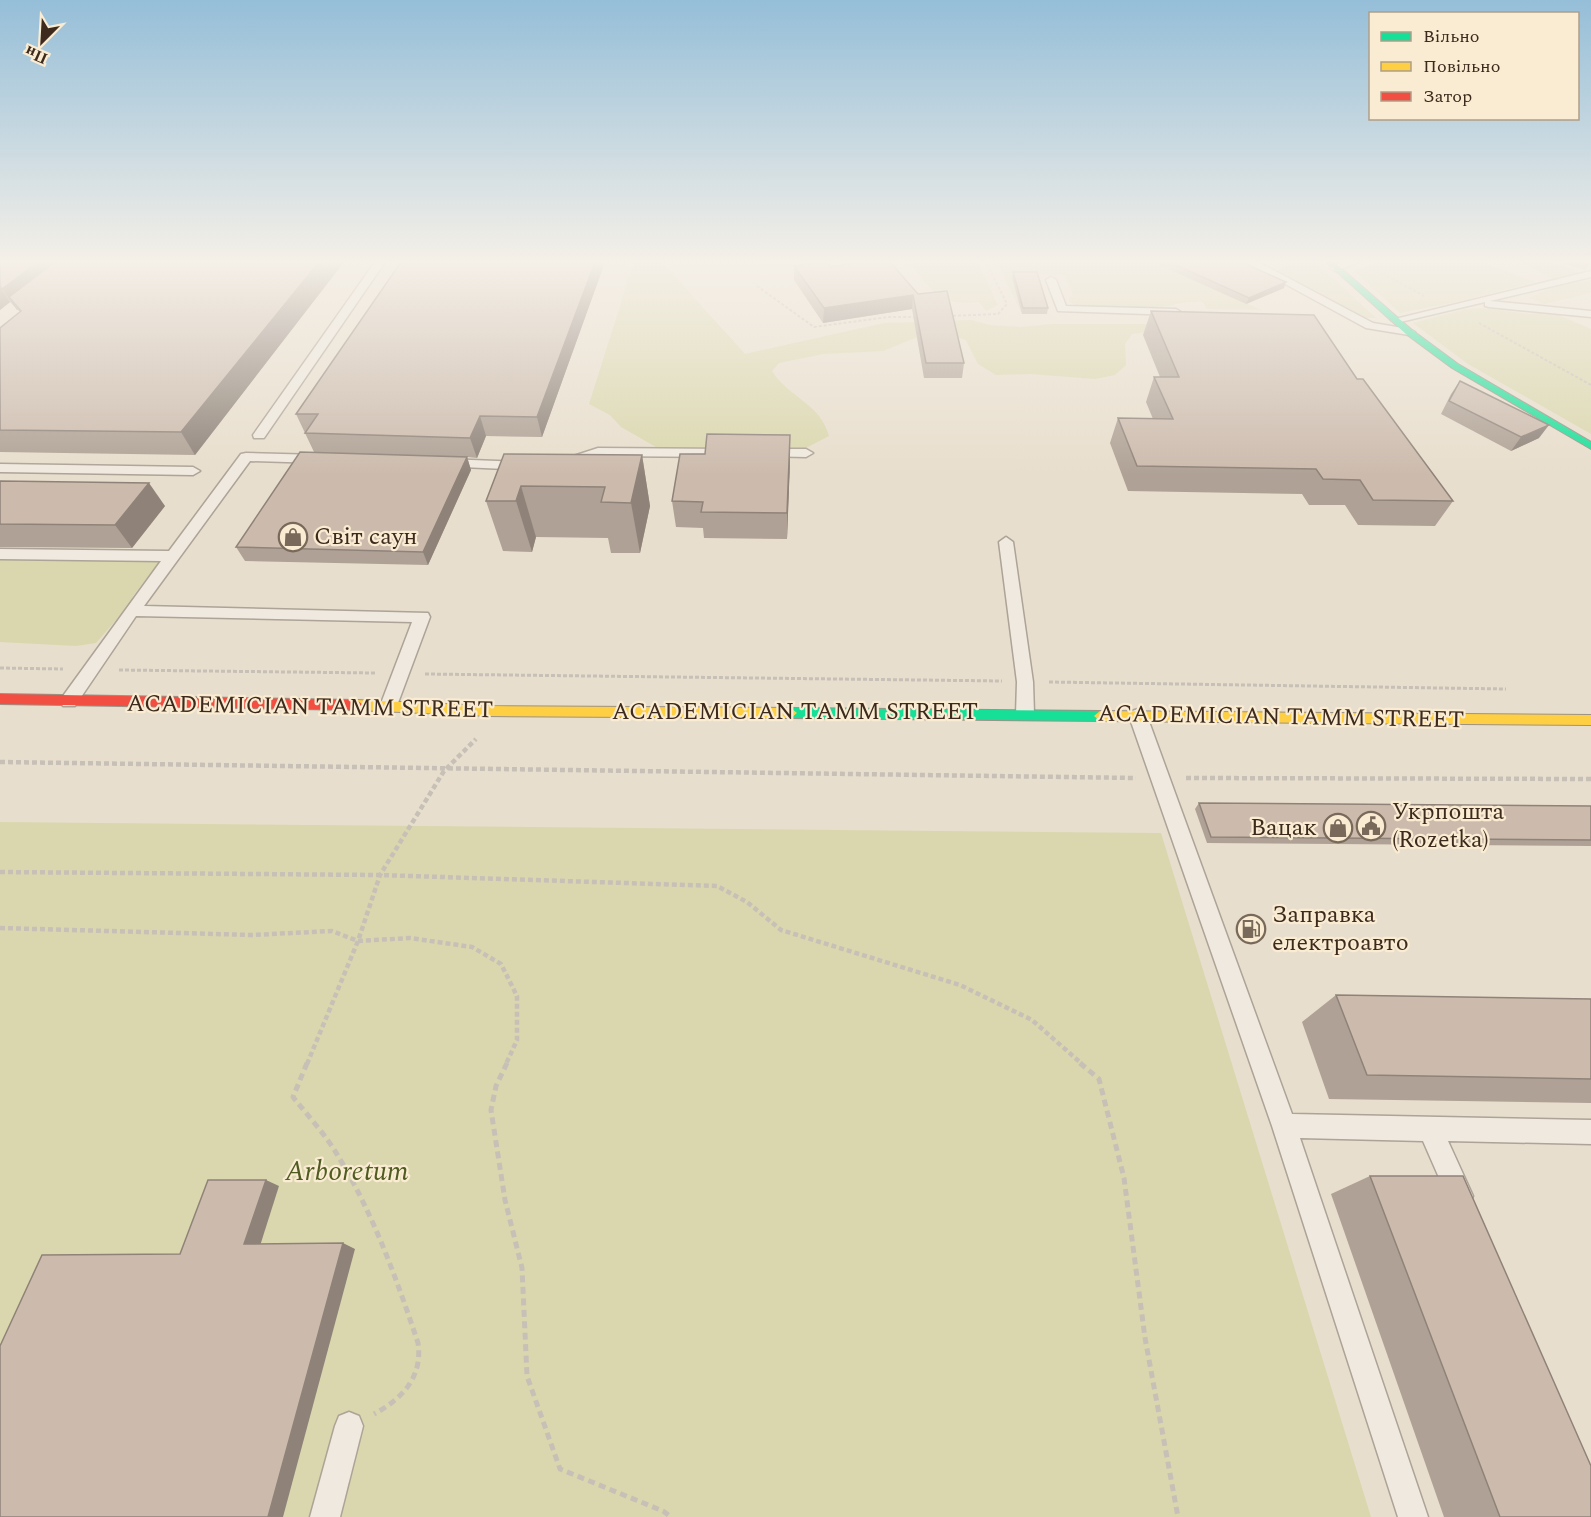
<svg xmlns="http://www.w3.org/2000/svg" width="1591" height="1517" viewBox="0 0 1591 1517" font-family="Spectral,serif">
	<rect width="100%" height="100%" fill="#e8decd"/>
	<g fill="#dad7ae">
		<path d="M634 262H662L745 354 884 323 971 320 990 325 1020 327 1051 324H1203L1132 334 1125 344 1126 365 1115 375 1095 379 1030 374 996 375 978 364 966 340 957 337H917L883 351 823 354 779 363 772 371C788 397 820 403 829 436L804 449 663 451 621 427 610 415 589 404Z"/>
		<path d="M909 262H977L998 305 986 311 979 302C936 306 934 292 909 262Z"/>
		<path d="M997 262H1153L1262 310 1206 309 1203 302C1184 301 1171 306 1155 309L1081 307 1069 302V298L1073 295 1065 275 1035 274 1036 278H1012L1022 314Z"/>
		<polygon points="1295,262 1315,262 1376,318 1363,318 1278,272 1278,269"/>
		<polygon points="1379,262 1481,262 1535,282 1456,302 1400,313 1354,271"/>
		<path d="M1521 262C1541 262 1560 261 1578 272L1577 281H1557Z"/>
		<polygon points="1591,280 1591,293 1544,304 1529,298 1556,286"/>
		<polygon points="1484,308 1529,314 1552,312 1591,329 1591,434 1468,364 1413,323 1466,309"/>
		<polygon points="41,558 159,562 133,596 130,604 96,643 76,646 0,642 0,560"/>
		<polygon points="0,822 1161,833 1371,1517 0,1517"/>
	</g>
	<g fill="none" stroke-linecap="round" stroke-linejoin="round">
		<g stroke="#ada396" stroke-width="3">
			<g id="lane">
				<polygon points="375,262 385,262 264,438 254,438 253,435"/>
				<polygon points="1245,262 1258,262 1373,323 1409,329 1415,332 1409,335 1366,328"/>
				<polygon points="1342,262 1359,262 1335,271 1330,268"/>
				<polygon points="1591,271 1591,277 1490,301 1591,311 1591,317 1489,307 1485,306 1485,302 1396,323 1391,320"/>
				<polygon points="1051,277 1056,280 1066,306 1176,309 1181,312 1176,315 1058,311 1046,280"/>
				<polygon points="598,448 729,449 736,453 729,457 598,456 565,465 558,461"/>
				<polygon points="765,449 806,449 813,453 806,457 760,456 758,453"/>
				<polygon points="246,453 319,455 326,459 319,463 250,461 144,606 428,613 430,617 395,711 383,711 380,706 412,622 136,616 75,706 63,706 60,701 63,696 161,561 0,559 0,549 169,551 241,454"/>
				<polygon points="446,459 523,462 530,466 523,470 441,466 439,463"/>
				<polygon points="0,464 193,467 200,471 193,475 0,472"/>
				<polygon points="1006,537 1013,542 1033,682 1034,714 1031,719 1019,719 1016,714 1017,682 999,542"/>
				<polygon points="1138,709 1144,711 1147,716 1292,1114 1591,1120 1591,1144 1448,1141 1473,1196 1469,1205 1460,1209 1451,1205 1423,1141 1300,1138 1428,1517 1398,1517 1272,1126 1129,716 1132,711"/>
				<polygon points="349,1412 359,1416 363,1426 340,1517 310,1517 335,1426 339,1416"/>
			</g>
		</g>
		<g stroke="#9c9286" stroke-width="2">
			<g id="fast">
				<polygon points="1326,262 1334,262 1412,330 1458,364 1591,442 1591,449 1452,368 1406,334"/>
				<polygon points="791,708 1100,711 1106,716 1100,721 791,718 785,713"/>
			</g>
		</g>
		<g stroke="#9c9286" stroke-width="2">
			<g id="slow">
				<polygon points="357,700 488,706 791,708 797,713 791,718 488,716 357,710 351,705"/>
				<polygon points="1100,711 1591,715 1591,725 1100,721 1094,716"/>
			</g>
		</g>
		<g stroke="#9c9286" stroke-width="2">
			<polygon id="jam" points="0,694 357,700 363,705 357,710 0,704"/>
		</g>
		<g stroke="#c7c0b6" stroke-width="2" stroke-dasharray="3 2" stroke-linecap="butt">
			<polyline points="1378,271 1424,296"/>
			<polyline points="757,286 814,327 888,317 917,317"/>
			<polyline points="948,316 998,314 1007,304 986,262"/>
			<polyline points="1479,323 1591,385"/>
		</g>
		<g stroke="#c7c0b6" stroke-width="3" stroke-dasharray="4 2" stroke-linecap="butt">
			<polyline points="0,668 63,669"/>
			<polyline points="119,670 375,673"/>
			<polyline points="425,674 1002,681"/>
			<polyline points="1049,682 1506,689"/>
		</g>
		<g stroke="#c7c0b6" stroke-width="4.5" stroke-dasharray="5 3" stroke-linecap="butt">
			<polyline points="0,762 1136,778"/>
			<polyline points="1186,778 1591,779"/>
			<polyline points="0,872 380,875 717,886 747,902 781,930 960,985 1032,1020 1082,1064"/>
			<polyline points="0,928 252,935 332,931 358,941 410,938 472,947 501,964 517,996 517,1040 506,1064"/>
			<polyline points="307,1064 358,941 380,875 444,771 476,739"/>
		</g>
		<g stroke="#c7c0b6" stroke-width="5" stroke-dasharray="7 4.5" stroke-linecap="butt">
			<path d="M307 1063 293 1097C308 1116 326 1135 338 1156 373 1213 397 1280 418 1343 423 1377 402 1399 374 1414"/>
			<polyline points="507,1063 496,1086 491,1110 505,1200 522,1268 527,1376 560,1469 663,1511 671,1517"/>
			<polyline points="1080,1063 1099,1079 1124,1178 1145,1338 1178,1517"/>
		</g>
		<use href="#lane" fill="#efe9df" fill-rule="evenodd"/>
		<use href="#fast" fill="#16e098" fill-rule="evenodd"/>
		<use href="#slow" fill="#ffcf43" fill-rule="evenodd"/>
		<use href="#jam" fill="#f24e42" fill-rule="evenodd"/>
	</g>
	<g fill="#afa195">
		<polygon points="0,262 344,262 195,455 0,452 0,328 20,312 10,302 0,310"/>
		<polygon points="605,262 542,437 486,436 477,458 467,457 471,470 428,565 245,561 236,547 314,452 296,414"/>
		<polygon points="1153,262 1241,262 1284,288 1246,304"/>
		<polygon points="1559,262 1591,262 1585,270"/>
		<polygon points="794,266 830,267 918,294 964,363 962,378 924,378 912,309 823,323 794,280"/>
		<polygon points="1013,272 1048,308 1047,314 1022,314 1012,278"/>
		<polygon points="1151,311 1357,379 1453,501 1435,526 1358,525 1345,505 1309,505 1302,494 1128,491 1110,443 1118,418 1153,419 1146,402 1154,377 1160,377 1143,335"/>
		<polygon points="1460,381 1539,438 1511,451 1441,414 1451,394"/>
		<polygon points="790,435 790,461 787,539 704,538 703,528 676,527 672,501 705,454"/>
		<polygon points="504,454 642,455 650,506 640,553 611,553 608,538 536,537 532,552 503,551 486,501"/>
		<polygon points="0,481 165,506 132,548 0,547"/>
		<polygon points="1199,803 1591,806 1591,846 1207,843 1195,809"/>
		<polygon points="1336,995 1591,999 1591,1103 1329,1099 1302,1022"/>
		<polygon points="1370,1176 1591,1517 1444,1517 1331,1194"/>
	</g>
	<g fill="#8f8379">
		<polygon points="38,262 64,262 9,297 18,310 17,310 2,289"/>
		<polygon points="319,262 344,262 195,455 181,432"/>
		<polygon points="595,262 605,262 542,437 537,417"/>
		<polygon points="1286,282 1284,288 1246,304 1249,298"/>
		<polygon points="0,287 10,302 0,310"/>
		<polygon points="913,295 912,309 823,323 824,308"/>
		<polygon points="480,416 486,436 477,458 470,438"/>
		<polygon points="1549,425 1539,438 1511,451 1521,437"/>
		<polygon points="790,435 790,461 787,539 787,513"/>
		<polygon points="642,455 650,506 640,553 631,503"/>
		<polygon points="467,457 471,470 428,565 423,552"/>
		<polygon points="149,483 165,506 132,548 115,525"/>
		<polygon points="521,486 536,537 532,552 516,501"/>
		<polygon points="266,1180 279,1186 259,1249 244,1244"/>
		<polygon points="343,1243 355,1249 283,1517 268,1517"/>
	</g>
	<g fill="#ccbbad" stroke="#8f8379" stroke-width="1.5">
		<polygon points="0,262 38,262 2,289 0,286"/>
		<polygon points="55,262 319,262 181,432 0,430 0,328 21,311 9,297"/>
		<polygon points="401,262 595,262 537,417 480,416 470,438 305,433 318,414 296,414"/>
		<polygon points="823,262 827,262 830,267 860,262 890,262 918,294 947,291 964,363 926,363 913,295 824,308 794,266"/>
		<polygon points="1169,262 1241,262 1286,282 1249,298"/>
		<polygon points="1013,272 1037,272 1048,308 1023,308"/>
		<polygon points="1151,311 1314,315 1357,379 1363,379 1453,501 1373,500 1360,480 1323,479 1316,469 1137,466 1118,418 1173,419 1154,377 1179,377"/>
		<polygon points="1460,381 1549,425 1521,437 1449,401"/>
		<polygon points="707,434 790,435 787,513 701,512 703,502 672,501 680,454 705,454"/>
		<polygon points="300,452 467,457 423,552 236,547"/>
		<polygon points="504,454 642,455 631,503 601,502 605,487 521,486 516,501 486,501"/>
		<polygon points="0,481 149,483 115,525 0,524"/>
		<polygon points="1199,803 1591,806 1591,840 1211,837"/>
		<polygon points="1336,995 1591,999 1591,1079 1367,1075"/>
		<polygon points="1370,1176 1463,1176 1591,1466 1591,1517 1500,1517"/>
		<polygon points="208,1180 266,1180 244,1244 343,1243 268,1517 0,1517 0,1346 42,1255 180,1254"/>
	</g>
	<linearGradient id="sky" x2="0" y2="1"><stop stop-color="#95bed8"/><stop offset="0.55" stop-color="#f5f0e8"/><stop offset="1" stop-color="#f5f0e8" stop-opacity="0"/></linearGradient>
	<rect width="1591" height="475" fill="url(#sky)"/>
	<defs>
		<g id="shop-ring" transform="scale(1.5)"><circle r="9.5" fill="#f9ecd2" stroke="#79695a" stroke-width="1.5"/><path d="M-5-2.5h2.3a2.7 3.5 0 0 1 5.4 0H5L5.5 6h-11ZM-1.5-2.5h3a1.5 2.3 0 0 0-3 0Z" fill="#79695a"/></g>
		<g id="civic-ring" transform="scale(1.5)"><circle r="9.5" fill="#f9ecd2" stroke="#79695a" stroke-width="1.5"/><path d="M-.6-6.5H3V-4.5H.6V-3L4-1V1h2V6H-6V1h2V-1L-.6-3ZM-1.2 2.5V6h2.4V2.5Z" fill="#79695a"/></g>
		<g id="fuel-ring" transform="scale(1.5)"><circle r="9.5" fill="#f9ecd2" stroke="#79695a" stroke-width="1.5"/><path d="M-5.5-6h7V0h2V4h1.3V-2.5L3-4.5l.8-.8L6-3V5H2.5V1h-1V6h-7ZM-4.2-4.7v3.2H.2V-4.7Z" fill="#79695a"/></g>
	</defs>
	<g fill-rule="evenodd">
		<use href="#shop-ring" x="293" y="537"/>
		<use href="#civic-ring" x="1371" y="826"/>
		<use href="#shop-ring" x="1338" y="828"/>
		<use href="#fuel-ring" x="1251" y="929"/>
	</g>
	<g text-anchor="middle" dominant-baseline="central" stroke-width="4.5" stroke-linejoin="round" paint-order="stroke">
		<g font-size="24" fill="#3d2a1c" stroke="#f9ecd2" text-anchor="start">
			<text x="314" y="537">Світ саун</text>
			<text x="1392" y="812">Укрпошта<tspan x="1392" dy="28">(Rozetka)</tspan></text>
			<text x="1317" y="828" text-anchor="end">Вацак</text>
			<text x="1272" y="915">Заправка<tspan x="1272" dy="28">електроавто</tspan></text>
		</g>
		<g font-size="24" fill="#3d2a1c" stroke="#f9ecd2">
			<text transform="translate(310 707) rotate(1)">ACADEMICIAN TAMM STREET</text>
			<text x="795" y="712">ACADEMICIAN TAMM STREET</text>
			<text transform="translate(1281 717) rotate(1)">ACADEMICIAN TAMM STREET</text>
		</g>
		<g font-size="28" font-style="italic" fill="#4f5b21" stroke="#f9ecd2">
			<text x="347" y="1171">Arboretum</text>
		</g>
	</g>
	<rect x="1369" y="12" width="210" height="108" fill="#f9ecd2" stroke="#ae9e89" stroke-width="1.5"/>
	<rect x="1381" y="32" width="30" height="9" fill="#16e098" stroke="#ae9e89" stroke-width="1.5"/>
	<text x="1423" y="42" font-size="18" fill="#3d2a1c">Вільно</text>
	<rect x="1381" y="62" width="30" height="9" fill="#ffcf43" stroke="#ae9e89" stroke-width="1.5"/>
	<text x="1423" y="72" font-size="18" fill="#3d2a1c">Повільно</text>
	<rect x="1381" y="92" width="30" height="9" fill="#f24e42" stroke="#ae9e89" stroke-width="1.5"/>
	<text x="1423" y="102" font-size="18" fill="#3d2a1c">Затор</text>
	<g transform="translate(42 42) rotate(204)" stroke="#f9ecd2" stroke-width="4.5" paint-order="stroke">
	<path d="M0-4.5L10 22L0 15L-10 22Z" fill="#3d2a1c"/>
	<text y="-9" font-size="16" font-weight="bold" text-anchor="middle" fill="#3d2a1c">Пн</text>
	</g>
</svg>
